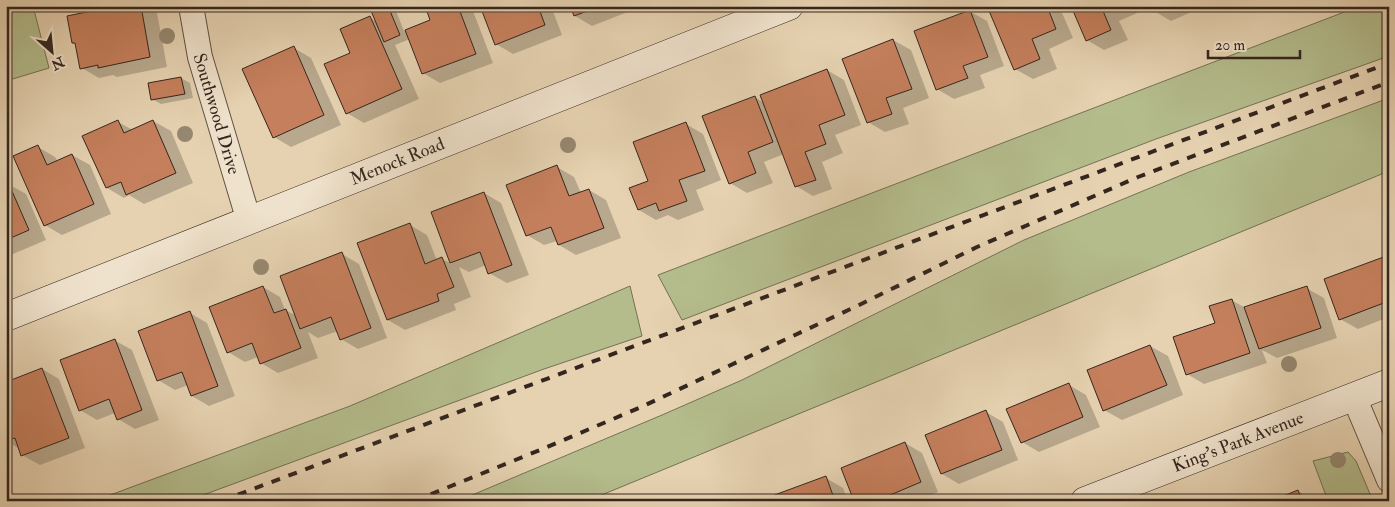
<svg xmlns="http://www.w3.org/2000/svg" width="1395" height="507" viewBox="0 0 1395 507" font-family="'IM FELL Double Pica',serif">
	<rect width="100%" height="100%" fill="#e6d2b1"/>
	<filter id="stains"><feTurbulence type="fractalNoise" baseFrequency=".004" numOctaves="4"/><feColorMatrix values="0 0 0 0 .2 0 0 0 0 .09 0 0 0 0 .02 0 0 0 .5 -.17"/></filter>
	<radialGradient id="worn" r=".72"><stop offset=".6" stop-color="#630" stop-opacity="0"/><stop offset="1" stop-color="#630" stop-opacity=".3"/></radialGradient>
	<g fill="#b4bc8c" stroke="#747156">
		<polygon points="6,6 33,6 49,68 6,81"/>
		<polygon points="1360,6 1389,6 1389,56 1156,139 682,320 658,275"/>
		<polygon points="1389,98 1389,171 587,501 458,501 662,415 742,380 1024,240 1189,172"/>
		<polygon points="630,286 642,336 544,369 187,501 94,501 350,406"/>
		<polygon points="1348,452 1356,461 1373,501 1328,501 1313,461"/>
	</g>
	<g fill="#0003">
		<polygon points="123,6 145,6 157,13 167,67 117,77 113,75 99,78 82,68 77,45 73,43"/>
		<polygon points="370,6 394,6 404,31 432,20 426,6 471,6 493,63 440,83 423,73 410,39 395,45 419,99 364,123 347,113 352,54 370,18 377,22"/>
		<polygon points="481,6 551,6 562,35 513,54 496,44"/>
		<polygon points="571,6 643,6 592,26 575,16"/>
		<polygon points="988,6 1059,6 1073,38 1049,49 1057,69 1033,79 1015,69"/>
		<polygon points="1072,6 1142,6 1144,10 1119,21 1128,40 1104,50 1087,40"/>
		<polygon points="1152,6 1205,6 1171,21 1154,11"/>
		<polygon points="969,11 987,21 1004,66 980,75 985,88 954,99 937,89"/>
		<polygon points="893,40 911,50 929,98 903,108 909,124 885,132 868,122"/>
		<polygon points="294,48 311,58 341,125 291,147 274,137"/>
		<polygon points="827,70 844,80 861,125 835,135 843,153 822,162 832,189 813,196 796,186 784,154 764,162 773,183 747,193 730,183 755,97 764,103"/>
		<polygon points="181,78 190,83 193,98 161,104 152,99 149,84"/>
		<polygon points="153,121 171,131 193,183 144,204 129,195 124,198 107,188 118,122 133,130"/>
		<polygon points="686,124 703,134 721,180 696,190 704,210 678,220 668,215 656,220 639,210 649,181"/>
		<polygon points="38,147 55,157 58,162 72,155 90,165 111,214 62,235 45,225"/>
		<polygon points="557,167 574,177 581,193 589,190 606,200 621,238 576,255 559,245 557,241 544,245 527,235"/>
		<polygon points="8,184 26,194 46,240 6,257 6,185"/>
		<polygon points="484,193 501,203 529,275 507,283 489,273 486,265 469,272 459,267 471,297 454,304 456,310 405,330 388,320 410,225 427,235 437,261 442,259 452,264 433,213"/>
		<polygon points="342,254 359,264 387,338 358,349 341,339 338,331 318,338 308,332 318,358 278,373 261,363 258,357 245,362 228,352 263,287 280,297 285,310 297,316"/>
		<polygon points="1389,256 1389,317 1358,329 1340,319"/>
		<polygon points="1306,288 1324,298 1337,338 1277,358 1262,350 1267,363 1204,384 1187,374 1231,300 1246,308"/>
		<polygon points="190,313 207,323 235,396 209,406 192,396 188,385 175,390 158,380"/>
		<polygon points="114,340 132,350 159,420 135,429 118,419 115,413 97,420 80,410"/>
		<polygon points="1150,346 1168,356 1183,395 1122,420 1104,410"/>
		<polygon points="42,369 59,379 85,448 40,465 22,455 20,449 6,441 6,383"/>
		<polygon points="1069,385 1086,395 1100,427 1039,452 1022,442"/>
		<polygon points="986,412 1003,422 1018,460 959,484 942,474"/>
		<polygon points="905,443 922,453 938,492 917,501 856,501"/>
		<polygon points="826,478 843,488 848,501 764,501"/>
		<polygon points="1298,491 1315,501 1274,501"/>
	</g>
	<g fill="#c57f5c" stroke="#34261f">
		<polygon points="116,6 141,6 150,57 98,68 98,65 80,69 75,43 72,43 67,16"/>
		<polygon points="369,6 388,6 400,35 384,42"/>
		<polygon points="425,6 458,6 476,54 422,74 405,30 430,20"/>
		<polygon points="480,6 538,6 545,25 495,45"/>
		<polygon points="570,6 601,6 574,16"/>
		<polygon points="987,6 1047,6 1056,29 1032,39 1040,59 1014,70"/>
		<polygon points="1071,6 1113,6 1103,11 1111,30 1086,41"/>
		<polygon points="1150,6 1166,6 1153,12"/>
		<polygon points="970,10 988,57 963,66 968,78 936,90 914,31"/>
		<polygon points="370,16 402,89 346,114 324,64 350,53 340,29"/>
		<polygon points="893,39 912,89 886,98 892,114 867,123 842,59"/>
		<polygon points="294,46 324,115 273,138 242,69"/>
		<polygon points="827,69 845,115 819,125 826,144 805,152 816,180 795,187 760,95"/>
		<polygon points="181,77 185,94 151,100 148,83"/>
		<polygon points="755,96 773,142 748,152 756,173 729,184 702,116"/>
		<polygon points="118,120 124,133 153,120 176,173 126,195 121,182 106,188 82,136"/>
		<polygon points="686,122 705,171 679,180 687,201 659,211 656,203 638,210 629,188 648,181 633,142"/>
		<polygon points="38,145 47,165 72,154 94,204 44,226 13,156"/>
		<polygon points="557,165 569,196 589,189 604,228 558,245 551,227 526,236 506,185"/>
		<polygon points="8,182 29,230 6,240 6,183"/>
		<polygon points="484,192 512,265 488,274 480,252 450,263 431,212"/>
		<polygon points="410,223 425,264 442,257 454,287 437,294 439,301 387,320 357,243"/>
		<polygon points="342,252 371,328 340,340 331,317 300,329 280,276"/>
		<polygon points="1389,255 1389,301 1339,320 1324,279"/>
		<polygon points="263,286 274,313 286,309 301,348 260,364 252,343 227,353 209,307"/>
		<polygon points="1307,286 1321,328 1259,349 1244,307"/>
		<polygon points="1232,299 1250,353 1186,375 1173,337 1215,323 1209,306"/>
		<polygon points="190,311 218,386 191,396 182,372 157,381 138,331"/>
		<polygon points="115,339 142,410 117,420 109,399 79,411 60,360"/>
		<polygon points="1150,345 1167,385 1103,411 1087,370"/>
		<polygon points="42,368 69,438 21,456 15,438 6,441 6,382"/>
		<polygon points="1069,383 1083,417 1021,443 1006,409"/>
		<polygon points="986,410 1002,450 941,474 925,435"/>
		<polygon points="905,442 921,482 876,501 854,501 841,468"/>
		<polygon points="826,476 835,501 762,501 761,500"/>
		<polygon points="1298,490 1302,501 1271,501"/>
	</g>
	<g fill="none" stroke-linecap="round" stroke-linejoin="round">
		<g stroke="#605144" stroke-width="26">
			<g id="street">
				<path id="s1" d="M191 6 200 57 249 221"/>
				<polyline points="1354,397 1389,480"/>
			</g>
		</g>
		<g stroke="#34261f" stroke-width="29">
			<g id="secondary">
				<path id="s2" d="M6 317C267 214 527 108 789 6"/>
				<path id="s3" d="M1085 501 1389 383"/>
			</g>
		</g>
		<use href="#street" stroke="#efe2cc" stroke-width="24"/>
		<use href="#secondary" stroke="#efe2cc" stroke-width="28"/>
		<g stroke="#34261f" stroke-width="4" stroke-dasharray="9 9" stroke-linecap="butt">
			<polyline points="221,501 1389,63"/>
			<polyline points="414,501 540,450 639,408 857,306 977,247 1138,177 1389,82"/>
		</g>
	</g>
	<g fill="#968870">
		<circle cx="167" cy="36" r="8"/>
		<circle cx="185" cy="134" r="8"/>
		<circle cx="568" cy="145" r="8"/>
		<circle cx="261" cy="267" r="8"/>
		<circle cx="1289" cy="364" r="8"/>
		<circle cx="1338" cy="460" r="8"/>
	</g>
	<g text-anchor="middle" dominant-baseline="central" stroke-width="4" stroke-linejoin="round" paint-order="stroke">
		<g font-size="18" fill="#34261f" stroke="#efe2cc">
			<text stroke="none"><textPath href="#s1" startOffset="111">Southwood Drive</textPath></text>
			<text stroke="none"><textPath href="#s2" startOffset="421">Menock Road</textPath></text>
			<text stroke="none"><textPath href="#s3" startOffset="164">King's Park Avenue</textPath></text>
		</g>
	</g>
	<rect width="1395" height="507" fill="none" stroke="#e6d2b1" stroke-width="25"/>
	<rect x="8" y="8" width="1380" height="492" fill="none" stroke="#34261f" stroke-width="2.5"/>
	<rect x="12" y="12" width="1370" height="482" fill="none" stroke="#34261f"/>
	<g transform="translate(52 52) rotate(153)" stroke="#efe2cc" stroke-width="4" paint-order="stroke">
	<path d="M0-4L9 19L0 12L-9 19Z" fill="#34261f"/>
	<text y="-8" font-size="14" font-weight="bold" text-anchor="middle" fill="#34261f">N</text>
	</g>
	<path d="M1208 50v8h92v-8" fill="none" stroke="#34261f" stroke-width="2.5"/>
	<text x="1215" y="50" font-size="15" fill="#34261f" stroke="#efe2cc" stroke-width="4" paint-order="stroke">20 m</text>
	<rect width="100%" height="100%" filter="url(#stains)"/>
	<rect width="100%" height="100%" fill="url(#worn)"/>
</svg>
